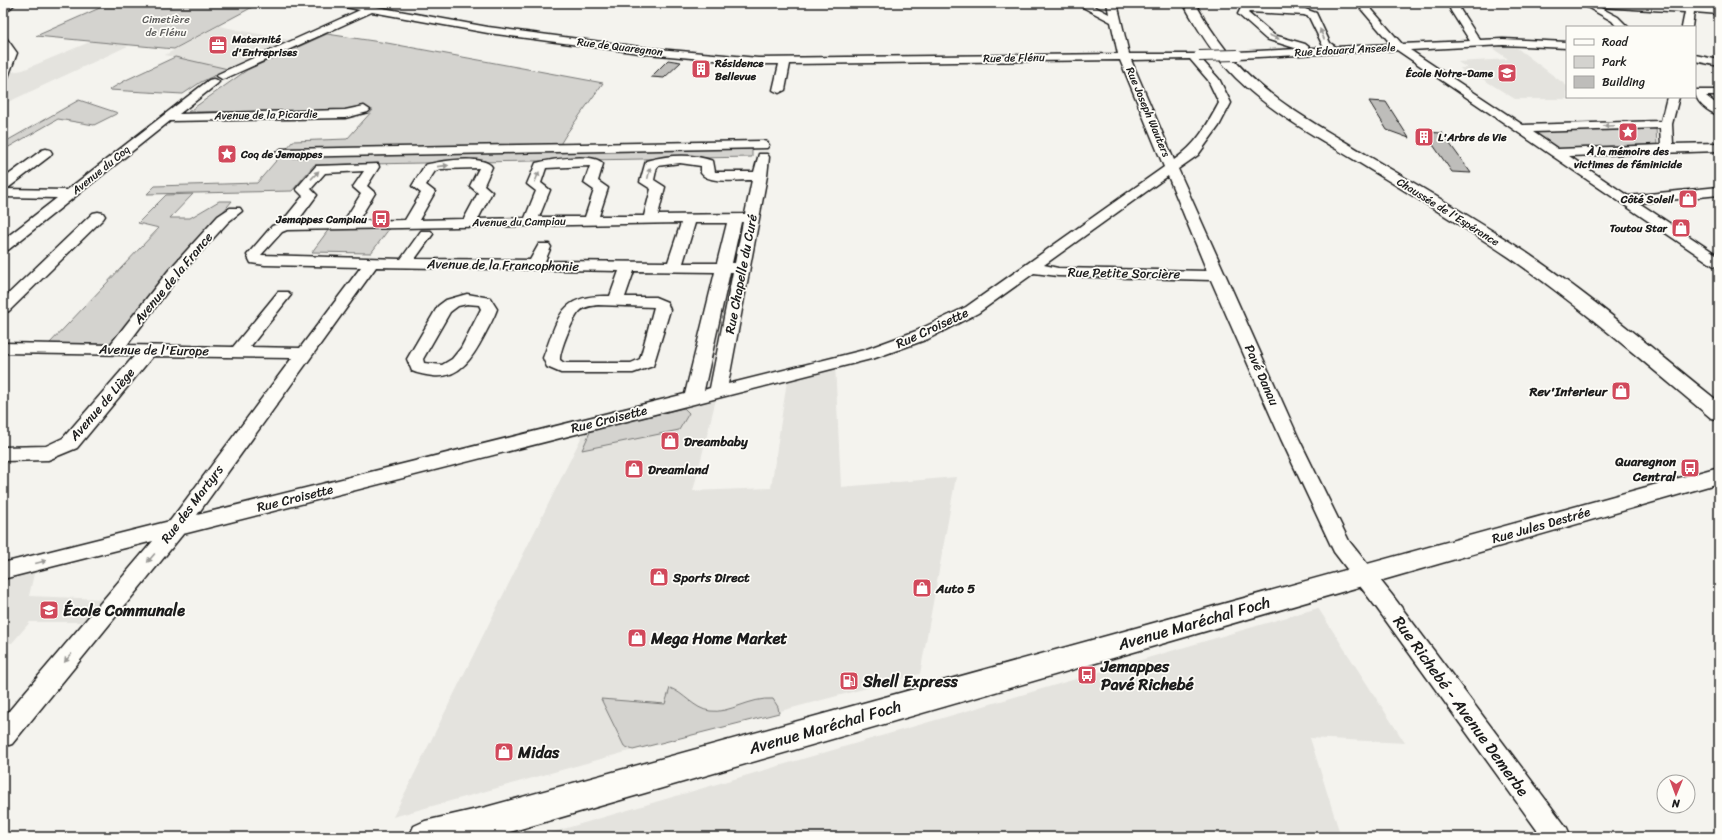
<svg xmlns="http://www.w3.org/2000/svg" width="1722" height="840" viewBox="0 0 1722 840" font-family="Sriracha,sans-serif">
	<rect width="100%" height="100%" fill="#f4f3ee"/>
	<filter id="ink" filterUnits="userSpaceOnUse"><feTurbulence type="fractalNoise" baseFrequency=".025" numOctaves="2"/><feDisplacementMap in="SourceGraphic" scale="8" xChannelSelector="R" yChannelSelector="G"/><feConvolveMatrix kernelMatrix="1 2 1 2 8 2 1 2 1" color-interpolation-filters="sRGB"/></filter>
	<g filter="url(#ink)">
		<g fill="#e4e3de">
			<polygon points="219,26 298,42 234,71 165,55"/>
			<polygon points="92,41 130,45 6,103 3,102 3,77 5,73 23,70"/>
			<polygon points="1513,45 1567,86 1567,97 1582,97 1585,99 1515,99 1481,78 1471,79 1461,72 1463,71 1460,68 1467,68 1458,62 1508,59 1489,46"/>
			<polygon points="835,363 841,487 956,477 920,674 633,750 393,817 588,424 718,391 693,491 771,488 788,374"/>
			<polygon points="35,569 29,596 104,599 83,622 30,622 12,643 3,642 3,578"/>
			<polygon points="1318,608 1405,743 1310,738 1341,837 536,837"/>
		</g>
		<g fill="#d4d3cf" stroke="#787876">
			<polygon points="111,3 260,3 174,49 36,36"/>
			<polygon points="327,34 387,43 603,83 567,133 556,151 752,149 752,157 314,165 292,191 147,194 155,186 257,183 293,141 347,139 373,110 188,112 247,70"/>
			<polygon points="175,57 228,69 201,82 183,94 109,90 126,80"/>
			<polygon points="79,100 118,113 94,125 58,119 7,148 3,148 3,143"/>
			<polygon points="1656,127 1657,146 1559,150 1533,132"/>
			<polygon points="193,194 170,218 190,218 219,201 232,201 118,339 108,344 49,344 159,228 138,223 166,195"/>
			<polygon points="329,229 389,229 371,253 312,252"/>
			<polygon points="684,408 689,413 679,430 582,450 591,430"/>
			<path d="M670 688C684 693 694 709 710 711 729 714 750 697 773 699L778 707 779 713 633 750 624 746 601 699 665 704Z"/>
		</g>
		<g fill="#bebdba" stroke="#1c1c1c">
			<polygon points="668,60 681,62 664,78 651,77"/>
			<polygon points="1369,101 1386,102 1409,138 1387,130"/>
			<polygon points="1424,132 1442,133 1471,173 1452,172"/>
		</g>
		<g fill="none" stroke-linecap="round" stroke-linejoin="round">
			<g stroke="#1c1c1c" stroke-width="3">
				<g id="minor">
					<polygon points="5,3 16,3 6,12 3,13 3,5"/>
					<path d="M334 3H355L488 27 647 48 758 58 1118 54 1111 22 1075 3H1088L1109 14 1107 3H1117L1129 54H1203L1204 56 1201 59 1219 79 1231 103 1219 126 1198 155 1178 169 1299 439 1349 541 1392 595 1567 828 1571 837H1542L1376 607 1334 552 1281 439 1211 280 1058 276 1034 273 978 313 928 339 875 358 183 534 12 744 3 747V718L153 541 3 579V563L170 521 292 358 153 356 77 448 48 460 3 461V447L46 446 63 438 135 355 3 353V343L110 345 168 271 218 216 230 208H240L242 211 228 222 178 277 127 345 233 347 278 292H288L291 295 250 347 300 348 361 267 265 265 251 263 247 255 272 226 281 223 303 196 296 189 316 166 378 164 379 167 367 186 375 193 358 221 405 220 421 193 412 186 425 165C439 161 484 154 492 167L484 185 492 192 478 219 525 218 536 191 527 184 536 163C549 160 595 152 603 164L598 181 608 188 599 216H644L651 189 640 182 646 161C668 155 691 153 713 161L715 172H754L759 154H767L769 157 767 176 728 384 864 350 916 331 966 307 1164 167 1120 60 790 64 785 90 779 93 773 90 779 64H758L647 54 488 33 372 12 226 78 222 79 217 76 218 74 360 10 336 5ZM1190 59 1208 80 1219 103C1206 127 1197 144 1174 160L1131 60ZM680 163 701 166V173C708 184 739 180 752 180L745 214 658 215 665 187 654 180 657 166ZM590 166 584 183 594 190 585 217H539L550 190 541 183 546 168ZM479 168 470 186 478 193 464 219 419 220 435 192 426 185 435 171 441 169ZM364 171 353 187 361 194 344 221 297 222 317 195 311 189 325 173ZM1168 176 1207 271 1058 268 1044 265ZM741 222H743L735 263H732ZM681 223 668 262 545 261 551 247 549 244H539L530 260 415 259 433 234 431 231H421L401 259 261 255 282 232 287 230ZM695 223H727L717 263H683ZM376 267 619 271 610 296C559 294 559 317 543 358L547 367 561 373H633L653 366 670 310 667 302 655 297H625L634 271 715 272 685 394 197 515ZM730 272H733L710 388 704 390ZM598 305 654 307 640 359 631 363H564L560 360C559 352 573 317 580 311 585 306 591 306 598 305Z"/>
					<path d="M1356 3H1366L1402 44 1470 41 1451 11 1448 3H1458L1461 11 1480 40 1503 39 1567 42V48L1503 45 1410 50 1523 125 1661 121 1667 97H1679L1672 124 1673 144 1719 143V151L1569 156 1628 196 1719 187V195L1639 203 1719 256V267L1714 266 1397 50 1238 58 1233 55 1238 52 1298 49 1266 39 1240 16 1238 14 1241 8 1249 6 1305 9 1316 13 1330 43 1336 47 1391 44ZM1249 12 1304 15 1309 17 1324 48H1310L1305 44 1274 35 1248 13ZM1660 128 1661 145 1558 149 1533 132Z"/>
					<polygon points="1580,3 1633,3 1686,6 1686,3 1696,3 1695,7 1719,8 1719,14 1694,12 1692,27 1682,27 1685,12 1599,7 1618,17 1628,27 1617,27 1612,21"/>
					<polygon points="3,38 7,39 17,53 8,77 3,80 3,63 7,53 3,48"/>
					<polygon points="1695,55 1719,60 1719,66 1695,61"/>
					<polygon points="213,79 217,80 219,82 217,84 179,114 345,110 364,106 370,110 368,112 345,118 170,121 8,250 3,251 3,240 57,198 3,197 3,189 67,190 209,80"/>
					<path d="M1695 90H1719V96H1706L1719 106V115C1708 112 1695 102 1695 90Z"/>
					<polygon points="763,141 767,142 769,145 767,148 281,157 275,153 281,149"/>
					<polygon points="46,149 50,150 52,153 50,156 8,188 3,189 3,179 42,150"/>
					<polygon points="98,212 103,213 105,216 103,219 9,311 3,313 3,299 93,213"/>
					<path d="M467 294 490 298 497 309C494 318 489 326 485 334 474 355 461 379 433 376 426 375 419 374 412 371L407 359 438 306 446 300ZM467 304 479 305 481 309 461 348 452 359 442 365 424 363 423 359 450 312 458 306Z"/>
				</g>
			</g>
			<g stroke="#1c1c1c" stroke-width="3">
				<g id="major">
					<path d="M1183 3H1195C1204 19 1214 35 1226 50 1263 98 1320 126 1370 157 1421 187 1471 217 1521 249 1590 295 1654 350 1719 402V420L1711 418C1645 363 1580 306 1509 257 1458 223 1405 191 1353 159 1313 135 1270 111 1236 78 1214 56 1198 30 1183 3Z"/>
					<polygon points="1719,467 1719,483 493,837 409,837 414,826 425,821 486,807"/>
				</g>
			</g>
			<use href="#minor" fill="#fdfcf7" fill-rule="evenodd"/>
			<use href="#major" fill="#fdfcf7" fill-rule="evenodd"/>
			<g stroke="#1c1c1c" stroke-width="12" stroke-linecap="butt">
				<polyline id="minor-bridge" points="1199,56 1238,55"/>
			</g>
			<use href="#minor-bridge" stroke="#fdfcf7" stroke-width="10"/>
		</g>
		<defs><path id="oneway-solid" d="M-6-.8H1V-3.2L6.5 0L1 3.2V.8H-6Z"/></defs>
		<g fill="#989794">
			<use href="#oneway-solid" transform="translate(1322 34) rotate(-113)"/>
			<use href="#oneway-solid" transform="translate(1274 37) rotate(23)"/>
			<use href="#oneway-solid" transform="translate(1609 126) rotate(178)"/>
			<use href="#oneway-solid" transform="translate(443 166) rotate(-6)"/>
			<use href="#oneway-solid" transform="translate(649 173) rotate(-77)"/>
			<use href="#oneway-solid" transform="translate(315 175) rotate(-47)"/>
			<use href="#oneway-solid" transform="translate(537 177) rotate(-68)"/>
			<use href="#oneway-solid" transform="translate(151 558) rotate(130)"/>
			<use href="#oneway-solid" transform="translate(41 562) rotate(-14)"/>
			<use href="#oneway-solid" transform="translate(68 658) rotate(130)"/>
		</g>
	</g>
	<defs>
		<g id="office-square" transform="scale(1)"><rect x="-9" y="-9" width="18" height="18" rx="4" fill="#d1495b" stroke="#fdfcf7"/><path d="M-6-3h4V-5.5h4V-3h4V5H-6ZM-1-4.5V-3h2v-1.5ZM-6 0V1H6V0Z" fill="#fff"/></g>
		<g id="building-square" transform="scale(1)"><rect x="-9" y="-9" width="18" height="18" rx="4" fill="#d1495b" stroke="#fdfcf7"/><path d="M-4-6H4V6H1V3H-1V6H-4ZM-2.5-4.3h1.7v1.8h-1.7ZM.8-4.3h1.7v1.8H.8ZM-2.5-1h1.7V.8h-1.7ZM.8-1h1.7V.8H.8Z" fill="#fff"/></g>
		<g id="school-square" transform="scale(1)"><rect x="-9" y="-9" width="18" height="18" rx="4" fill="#d1495b" stroke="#fdfcf7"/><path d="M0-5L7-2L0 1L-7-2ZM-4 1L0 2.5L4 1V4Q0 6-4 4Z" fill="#fff"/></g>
		<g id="sight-square" transform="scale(1)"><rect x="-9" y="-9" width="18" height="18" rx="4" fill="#d1495b" stroke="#fdfcf7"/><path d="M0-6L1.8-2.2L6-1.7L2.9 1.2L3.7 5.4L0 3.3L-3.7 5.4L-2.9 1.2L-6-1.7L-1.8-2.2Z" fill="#fff"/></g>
		<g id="shop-square" transform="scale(1)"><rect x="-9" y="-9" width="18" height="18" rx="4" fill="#d1495b" stroke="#fdfcf7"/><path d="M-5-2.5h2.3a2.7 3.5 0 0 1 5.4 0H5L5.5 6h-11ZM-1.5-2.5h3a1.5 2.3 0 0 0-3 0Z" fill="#fff"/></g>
		<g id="bus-square" transform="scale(1)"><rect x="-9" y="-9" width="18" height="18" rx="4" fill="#d1495b" stroke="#fdfcf7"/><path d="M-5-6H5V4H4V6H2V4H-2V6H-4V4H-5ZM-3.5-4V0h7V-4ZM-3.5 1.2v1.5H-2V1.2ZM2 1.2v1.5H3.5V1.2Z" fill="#fff"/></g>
		<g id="fuel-square" transform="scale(1)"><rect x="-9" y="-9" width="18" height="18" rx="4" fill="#d1495b" stroke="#fdfcf7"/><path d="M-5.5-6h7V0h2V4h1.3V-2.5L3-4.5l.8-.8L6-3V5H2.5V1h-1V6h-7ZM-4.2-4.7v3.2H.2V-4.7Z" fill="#fff"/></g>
	</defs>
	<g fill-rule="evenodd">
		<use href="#office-square" x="218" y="45"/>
		<use href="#building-square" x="701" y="69"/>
		<use href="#school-square" x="1507" y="73"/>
		<use href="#sight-square" x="1628" y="132"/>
		<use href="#building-square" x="1424" y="137"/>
		<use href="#sight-square" x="227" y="154"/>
		<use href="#shop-square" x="1688" y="199"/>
		<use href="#bus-square" x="381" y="219"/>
		<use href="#shop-square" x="1681" y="228"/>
		<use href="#shop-square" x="1621" y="391"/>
		<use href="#shop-square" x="670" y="441"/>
		<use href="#bus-square" x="1690" y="468"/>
		<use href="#shop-square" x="634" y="469"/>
		<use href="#shop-square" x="659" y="577"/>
		<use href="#shop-square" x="922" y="588"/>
		<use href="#school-square" x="49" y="610"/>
		<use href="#shop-square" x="637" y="638"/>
		<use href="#bus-square" x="1087" y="675"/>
		<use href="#fuel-square" x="849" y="681"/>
		<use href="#shop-square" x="504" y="752"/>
	</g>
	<g text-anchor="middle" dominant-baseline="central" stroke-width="3.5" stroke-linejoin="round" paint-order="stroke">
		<g font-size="11" fill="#5c5c5b" stroke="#fdfcf7">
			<text x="166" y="19">Cimetière<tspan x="166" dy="13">de Flénu</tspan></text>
		</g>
		<g font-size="11" font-weight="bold" fill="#1c1c1c" stroke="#fdfcf7" text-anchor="start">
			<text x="232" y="39">Maternité<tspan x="232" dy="13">d'Entreprises</tspan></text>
			<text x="715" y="63">Résidence<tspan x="715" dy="13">Bellevue</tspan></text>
			<text x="1493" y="73" text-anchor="end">École Notre-Dame</text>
			<text x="1438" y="137">L'Arbre de Vie</text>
			<text x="1628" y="151" text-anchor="middle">À la mémoire des<tspan x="1628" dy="13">victimes de féminicide</tspan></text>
			<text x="241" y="154">Coq de Jemappes</text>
			<text x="1674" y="199" text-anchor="end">Côté Soleil</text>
			<text x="367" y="219" text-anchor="end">Jemappes Campiau</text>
			<text x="1667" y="228" text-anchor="end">Toutou Star</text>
		</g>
		<g font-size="11" fill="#1c1c1c" stroke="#fdfcf7">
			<text transform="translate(620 47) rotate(7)">Rue de Quaregnon</text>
			<text transform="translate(1345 50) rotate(-3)">Rue Edouard Anseele</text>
			<text transform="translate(1014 58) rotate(-1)">Rue de Flénu</text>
			<text transform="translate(1148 112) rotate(67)">Rue Joseph Wauters</text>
			<text transform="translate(266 115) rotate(-1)">Avenue de la Picardie</text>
			<text transform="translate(101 170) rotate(-39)">Avenue du Coq</text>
			<text transform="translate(1448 212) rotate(32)">Chaussée de l'Espérance</text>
			<text transform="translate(519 222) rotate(-1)">Avenue du Campiau</text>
		</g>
		<g font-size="13" fill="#1c1c1c" stroke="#fdfcf7">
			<text transform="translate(503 265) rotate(1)">Avenue de la Francophonie</text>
			<text transform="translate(1124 273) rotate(1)">Rue Petite Sorcière</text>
			<text transform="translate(741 274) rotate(-79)">Rue Chapelle du Curé</text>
			<text transform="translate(173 278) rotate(-50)">Avenue de la France</text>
			<text transform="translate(932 328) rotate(-25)">Rue Croisette</text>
			<text transform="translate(154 350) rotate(1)">Avenue de l'Europe</text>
			<text transform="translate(1262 375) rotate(66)">Pavé Danau</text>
			<text transform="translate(102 404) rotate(-49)">Avenue de Liège</text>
			<text transform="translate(609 419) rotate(-14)">Rue Croisette</text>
			<text transform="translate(295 498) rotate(-14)">Rue Croisette</text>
			<text transform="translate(192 504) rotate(-53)">Rue des Martyrs</text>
			<text transform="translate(1541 525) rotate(-16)">Rue Jules Destrée</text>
		</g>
		<g font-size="13" font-weight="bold" fill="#1c1c1c" stroke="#fdfcf7" text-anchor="start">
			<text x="1607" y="391" text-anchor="end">Rev'Interieur</text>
			<text x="684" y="441">Dreambaby</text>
			<text x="1676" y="461" text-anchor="end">Quaregnon<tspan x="1676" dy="15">Central</tspan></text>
			<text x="648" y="469">Dreamland</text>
			<text x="673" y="577">Sports Direct</text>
			<text x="936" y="588">Auto 5</text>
		</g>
		<g font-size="16" font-weight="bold" fill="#1c1c1c" stroke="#fdfcf7" text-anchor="start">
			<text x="63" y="610">École Communale</text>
			<text x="651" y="638">Mega Home Market</text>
			<text x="1101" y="666">Jemappes<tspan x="1101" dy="18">Pavé Richebé</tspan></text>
			<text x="863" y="681">Shell Express</text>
			<text x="518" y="752">Midas</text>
		</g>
		<g font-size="16" fill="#1c1c1c" stroke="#fdfcf7">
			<text transform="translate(1194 623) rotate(-16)">Avenue Maréchal Foch</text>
			<text transform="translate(1461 706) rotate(54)">Rue Richebé - Avenue Demerbe</text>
			<text transform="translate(825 727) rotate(-16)">Avenue Maréchal Foch</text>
		</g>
	</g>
	<rect width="1722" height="840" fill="none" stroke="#fdfcf7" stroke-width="16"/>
	<rect x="8" y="8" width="1706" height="824" fill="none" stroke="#1c1c1c" stroke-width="1.5" filter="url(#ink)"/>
	<rect x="1566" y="26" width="130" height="72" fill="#fdfcf7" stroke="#a3a29f"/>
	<rect x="1574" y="39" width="20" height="6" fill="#fdfcf7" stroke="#a3a29f"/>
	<text x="1602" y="46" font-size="12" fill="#1c1c1c">Road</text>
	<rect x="1574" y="56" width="20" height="12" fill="#d4d3cf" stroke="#a3a29f"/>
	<text x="1602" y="66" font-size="12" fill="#1c1c1c">Park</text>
	<rect x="1574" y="76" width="20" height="12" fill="#bebdba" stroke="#a3a29f"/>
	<text x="1602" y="86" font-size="12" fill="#1c1c1c">Building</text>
	<g transform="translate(1676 794) rotate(181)"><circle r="19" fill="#fdfcf7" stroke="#a3a29f"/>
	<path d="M0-3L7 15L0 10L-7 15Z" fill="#d1495b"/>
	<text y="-6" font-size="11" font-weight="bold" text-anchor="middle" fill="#1c1c1c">N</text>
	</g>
</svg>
